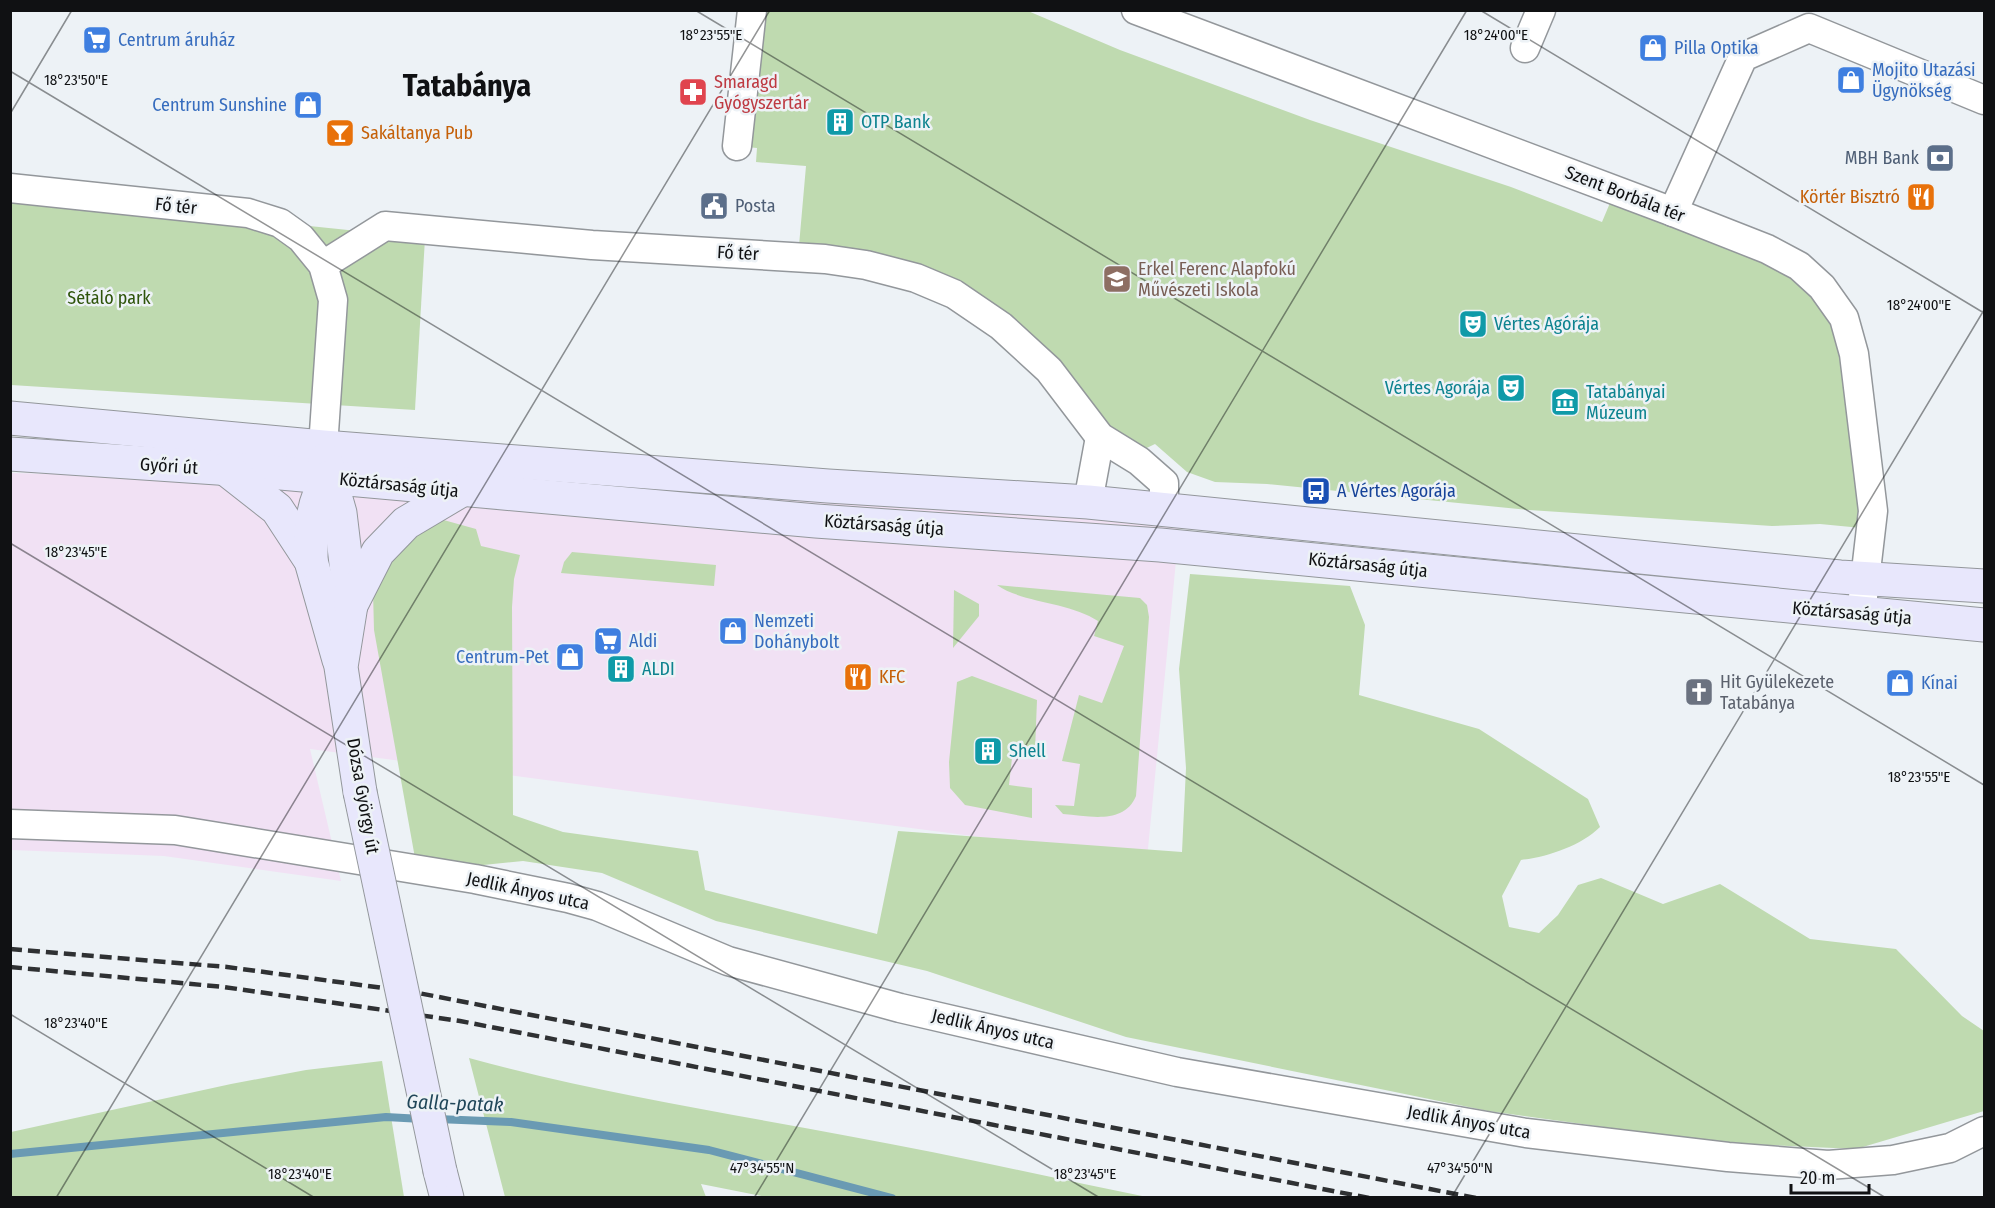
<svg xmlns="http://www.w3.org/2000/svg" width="1995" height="1208" viewBox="0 0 1995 1208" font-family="'Fira Sans Condensed',sans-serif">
	<rect width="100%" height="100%" fill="#edf2f6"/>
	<polygon fill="#f1e1f4" points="11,473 1182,499 1147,859 310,749 341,881 164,856 11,850"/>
	<g fill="#bfdab0">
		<polygon points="752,11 1028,11 1120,50 1310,120 1511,187 1602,222 1615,191 1767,249 1844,318 1872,529 1820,524 1772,526 1529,510 1267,484 1215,482 1187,472 1155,444 1130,456 954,294 798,257 806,166 756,162 757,148 737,146"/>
		<polygon points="10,195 425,238 415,410 11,385"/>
		<path d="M440 519 476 529 481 546 520 555 514 579 512 607 513 815 563 832 698 851 705 890 877 934 898 831 1182 852 1186 768 1179 669 1190 574 1350 586 1365 625 1359 695 1479 729 1588 799 1600 827C1581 846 1547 857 1521 860L1502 896 1509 927 1539 933 1558 915 1578 885 1601 878 1663 904 1720 884 1810 939 1896 949 1962 1016 1984 1031V1111L1856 1149 1721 1143 1488 1111 1126 1037 927 971 716 921 602 873 523 861 464 867 415 858 374 630 373 591 388 560 416 525Z"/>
		<polygon points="572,552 716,565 714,586 561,573 564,562"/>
		<path d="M997 585 1140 598 1147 605 1149 617 1136 796C1124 825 1089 816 1063 814L1055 805 1074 806 1080 764 1062 761 1079 695 1102 703 1124 646 1094 636 1098 621C1070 602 1022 603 997 585Z"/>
		<polygon points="954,590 979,604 979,616 953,648"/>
		<polygon points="972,676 1037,700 1035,751 1013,749 1009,785 1032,788 1032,818 965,805 950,788 949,762 957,682"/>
		<path d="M469 1058C594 1092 721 1112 848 1136 948 1154 1048 1177 1147 1197L772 1198 701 1184 706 1197H505Z"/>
		<polygon points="382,1061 404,1197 11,1197 11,1132 231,1084 306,1070"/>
	</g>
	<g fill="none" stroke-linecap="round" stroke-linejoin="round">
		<g stroke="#6a9ab3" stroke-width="8">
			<polyline points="437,1119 511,1122 709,1150 892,1198"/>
			<polyline points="10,1154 386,1117 422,1119"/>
		</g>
		<g stroke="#93979b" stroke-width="31">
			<g id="street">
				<polyline points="1136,10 1673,212 1767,249 1799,266 1822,287 1844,318 1854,354 1873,511 1861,614"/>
				<polyline points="1525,48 1541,10"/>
				<polyline points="737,146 752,10"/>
				<polyline points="10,188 248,213 280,223 301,238 323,265 333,300 323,447"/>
				<polyline points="1673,212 1743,57 1809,28 1984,100"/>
				<polyline points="323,265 385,226 592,245 825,259 866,265 916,278 954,294 1001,326 1049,370 1100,437 1139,461 1164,483 1164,511"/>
				<polyline points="1088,502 1100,437"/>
				<polyline points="10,824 175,830 475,879 568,898 597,906 728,961 900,1008 1177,1072 1526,1133 1728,1157 1828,1165 1893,1160 1950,1148 1984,1131"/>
			</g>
		</g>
		<g stroke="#93979b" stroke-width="35">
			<g id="secondary">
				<polyline points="10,418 323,447 828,486 1088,502 1840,577 1984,586"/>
				<polyline points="10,454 247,470 816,521 1160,545 1984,625"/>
				<polyline points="325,460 340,513 351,605 341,667 360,792"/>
				<polyline points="226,469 277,509 311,561 339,660"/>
				<path d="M311 561C311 530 311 504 328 478"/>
				<polyline points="351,605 378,552 406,523 460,491"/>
				<polyline points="440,1171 447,1198"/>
			</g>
		</g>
		<use href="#street" stroke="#fff" stroke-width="28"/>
		<use href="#secondary" stroke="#e8e7fc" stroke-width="33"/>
		<g stroke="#2f3133" stroke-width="4.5" stroke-dasharray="12 6" stroke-linecap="butt">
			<polyline points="10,949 227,967 413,992 1476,1198"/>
			<polyline points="10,967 224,987 460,1021 1369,1198"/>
		</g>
		<g stroke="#93979b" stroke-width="35" stroke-linecap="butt">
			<polyline id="secondary-bridge" points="360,792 440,1171"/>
		</g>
		<use href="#secondary-bridge" stroke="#e8e7fc" stroke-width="33"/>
	</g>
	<path fill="none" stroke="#101113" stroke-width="1.5" stroke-opacity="0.45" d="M695 10 1984 785M1480 10 1984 313M10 71 1886 1198M10 114 72 10M10 543 1100 1198M10 1014 315 1198M56 1198 770 10M754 1198 1467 10M1451 1198 1984 310"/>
	<defs>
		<g id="supermarket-square" transform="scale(1.5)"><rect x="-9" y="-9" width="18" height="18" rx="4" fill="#3f7fe0" stroke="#edf2f6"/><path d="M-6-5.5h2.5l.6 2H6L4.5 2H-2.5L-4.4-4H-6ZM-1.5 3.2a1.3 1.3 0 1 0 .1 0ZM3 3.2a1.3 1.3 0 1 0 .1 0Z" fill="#fff"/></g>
		<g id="shop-square" transform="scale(1.5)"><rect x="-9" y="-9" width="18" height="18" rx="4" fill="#3f7fe0" stroke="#edf2f6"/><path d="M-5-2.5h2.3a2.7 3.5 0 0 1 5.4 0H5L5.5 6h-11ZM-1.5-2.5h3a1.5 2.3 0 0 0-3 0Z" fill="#fff"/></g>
		<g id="pharmacy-square" transform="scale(1.5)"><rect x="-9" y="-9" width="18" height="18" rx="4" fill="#e0444e" stroke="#edf2f6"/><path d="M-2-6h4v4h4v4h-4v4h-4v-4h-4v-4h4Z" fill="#fff"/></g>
		<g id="building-square" transform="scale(1.5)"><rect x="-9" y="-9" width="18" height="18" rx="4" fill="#0f9aa8" stroke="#edf2f6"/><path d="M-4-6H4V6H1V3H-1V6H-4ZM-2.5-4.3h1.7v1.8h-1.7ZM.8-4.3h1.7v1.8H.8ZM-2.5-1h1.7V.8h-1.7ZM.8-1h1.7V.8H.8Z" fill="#fff"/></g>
		<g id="bar-square" transform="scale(1.5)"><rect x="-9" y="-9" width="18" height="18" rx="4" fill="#e8710a" stroke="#edf2f6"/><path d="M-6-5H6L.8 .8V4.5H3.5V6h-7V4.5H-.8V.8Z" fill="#fff"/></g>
		<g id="bank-square" transform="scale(1.5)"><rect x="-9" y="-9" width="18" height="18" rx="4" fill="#5c6f8a" stroke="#edf2f6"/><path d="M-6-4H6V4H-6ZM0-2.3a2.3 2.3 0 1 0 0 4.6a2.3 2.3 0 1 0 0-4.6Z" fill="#fff"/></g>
		<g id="restaurant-square" transform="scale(1.5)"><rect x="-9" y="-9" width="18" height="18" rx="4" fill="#e8710a" stroke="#edf2f6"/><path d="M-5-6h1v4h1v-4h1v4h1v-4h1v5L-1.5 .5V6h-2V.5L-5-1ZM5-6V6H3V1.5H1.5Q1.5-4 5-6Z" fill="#fff"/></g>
		<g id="civic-square" transform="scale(1.5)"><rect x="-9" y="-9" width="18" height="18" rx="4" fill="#5c6f8a" stroke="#edf2f6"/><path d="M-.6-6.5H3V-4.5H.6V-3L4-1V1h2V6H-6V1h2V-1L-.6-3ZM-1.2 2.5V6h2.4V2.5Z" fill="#fff"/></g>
		<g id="school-square" transform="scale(1.5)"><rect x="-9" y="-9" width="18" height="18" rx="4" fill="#8d6e63" stroke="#edf2f6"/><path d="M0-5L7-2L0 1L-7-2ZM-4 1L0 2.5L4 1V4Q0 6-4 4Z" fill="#fff"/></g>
		<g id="theatre-square" transform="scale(1.5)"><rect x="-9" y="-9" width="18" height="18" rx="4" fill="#0f9aa8" stroke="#edf2f6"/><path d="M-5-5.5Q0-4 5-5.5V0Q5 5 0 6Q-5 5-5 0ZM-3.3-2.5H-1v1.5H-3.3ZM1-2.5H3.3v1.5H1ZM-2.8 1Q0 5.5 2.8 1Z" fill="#fff"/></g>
		<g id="museum-square" transform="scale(1.5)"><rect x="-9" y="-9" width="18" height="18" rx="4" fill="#0f9aa8" stroke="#edf2f6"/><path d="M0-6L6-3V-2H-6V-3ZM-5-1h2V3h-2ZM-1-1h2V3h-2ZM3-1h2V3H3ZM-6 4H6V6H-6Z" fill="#fff"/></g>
		<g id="bus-square" transform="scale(1.5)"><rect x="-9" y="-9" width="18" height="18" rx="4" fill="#1a4fb4" stroke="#edf2f6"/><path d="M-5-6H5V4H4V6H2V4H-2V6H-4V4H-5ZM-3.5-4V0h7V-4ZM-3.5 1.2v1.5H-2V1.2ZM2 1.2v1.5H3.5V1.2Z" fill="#fff"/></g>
		<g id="church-square" transform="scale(1.5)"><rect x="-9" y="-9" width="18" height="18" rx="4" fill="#6b7280" stroke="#edf2f6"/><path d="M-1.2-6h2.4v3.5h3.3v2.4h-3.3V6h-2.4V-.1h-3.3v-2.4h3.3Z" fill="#fff"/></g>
	</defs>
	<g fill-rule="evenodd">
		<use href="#supermarket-square" x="97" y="40"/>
		<use href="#shop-square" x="1653" y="48"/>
		<use href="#shop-square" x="1851" y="80"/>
		<use href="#pharmacy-square" x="693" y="92"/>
		<use href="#shop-square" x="308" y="105"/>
		<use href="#building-square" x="840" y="122"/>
		<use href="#bar-square" x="340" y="133"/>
		<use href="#bank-square" x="1940" y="158"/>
		<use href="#restaurant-square" x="1921" y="197"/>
		<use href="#civic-square" x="714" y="206"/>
		<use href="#school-square" x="1117" y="279"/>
		<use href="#theatre-square" x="1473" y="324"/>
		<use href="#theatre-square" x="1511" y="388"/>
		<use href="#museum-square" x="1565" y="402"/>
		<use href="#bus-square" x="1316" y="491"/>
		<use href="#shop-square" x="733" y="631"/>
		<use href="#supermarket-square" x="608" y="641"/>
		<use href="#shop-square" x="570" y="657"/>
		<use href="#building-square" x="621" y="669"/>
		<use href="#restaurant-square" x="858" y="677"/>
		<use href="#shop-square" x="1900" y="683"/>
		<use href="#church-square" x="1699" y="692"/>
		<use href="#building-square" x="988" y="751"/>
	</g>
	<g text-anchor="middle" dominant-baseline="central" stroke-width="5" stroke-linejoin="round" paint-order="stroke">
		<g font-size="18" fill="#366cbe" stroke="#edf2f6" text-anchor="start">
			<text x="118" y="40">Centrum áruház</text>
			<text x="1674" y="48">Pilla Optika</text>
			<text x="1872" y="70">Mojito Utazási<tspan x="1872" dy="21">Ügynökség</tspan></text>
			<text x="287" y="105" text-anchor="end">Centrum Sunshine</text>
			<text x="754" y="621">Nemzeti<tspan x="754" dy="21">Dohánybolt</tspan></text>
			<text x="629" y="641">Aldi</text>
			<text x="549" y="657" text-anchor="end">Centrum-Pet</text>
			<text x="1921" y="683">Kínai</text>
		</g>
		<g font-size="18" fill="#be3a42" stroke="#edf2f6" text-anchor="start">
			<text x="714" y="82">Smaragd<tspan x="714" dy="21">Gyógyszertár</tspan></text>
		</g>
		<g font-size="18" fill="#0d838f" stroke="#edf2f6" text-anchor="start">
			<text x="861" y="122">OTP Bank</text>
			<text x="1494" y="324">Vértes Agórája</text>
			<text x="1490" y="388" text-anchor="end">Vértes Agorája</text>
			<text x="1586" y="392">Tatabányai<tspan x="1586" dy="21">Múzeum</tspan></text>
			<text x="642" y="669">ALDI</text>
			<text x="1009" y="751">Shell</text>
		</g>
		<g font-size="18" fill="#c56008" stroke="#edf2f6" text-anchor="start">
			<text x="361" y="133">Sakáltanya Pub</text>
			<text x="1900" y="197" text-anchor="end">Körtér Bisztró</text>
			<text x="879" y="677">KFC</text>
		</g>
		<g font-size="18" fill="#4e5e75" stroke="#edf2f6" text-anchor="end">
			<text x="1919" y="158">MBH Bank</text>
			<text x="735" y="206" text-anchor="start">Posta</text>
		</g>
		<g font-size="18" fill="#101113" stroke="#edf2f6">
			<text transform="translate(1625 194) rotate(21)">Szent Borbála tér</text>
			<text transform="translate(176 206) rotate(6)">Fő tér</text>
			<text transform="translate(738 253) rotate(3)">Fő tér</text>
			<text transform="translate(169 466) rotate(4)">Győri út</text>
			<text transform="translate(399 485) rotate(6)">Köztársaság útja</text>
			<text transform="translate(884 525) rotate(4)">Köztársaság útja</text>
			<text transform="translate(1368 565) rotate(6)">Köztársaság útja</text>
			<text transform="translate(1852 613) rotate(5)">Köztársaság útja</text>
			<text transform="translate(363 796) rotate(80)">Dózsa György út</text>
			<text transform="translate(528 891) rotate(12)">Jedlik Ányos utca</text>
			<text transform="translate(993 1029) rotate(13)">Jedlik Ányos utca</text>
			<text transform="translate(1469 1122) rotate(10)">Jedlik Ányos utca</text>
		</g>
		<g font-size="18" fill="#785e54" stroke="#edf2f6" text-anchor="start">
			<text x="1138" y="269">Erkel Ferenc Alapfokú<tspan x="1138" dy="21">Művészeti Iskola</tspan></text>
		</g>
		<g font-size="18" fill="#2e540a" stroke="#edf2f6">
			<text x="109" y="298">Sétáló park</text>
		</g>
		<g font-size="18" fill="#164399" stroke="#edf2f6" text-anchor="start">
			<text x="1337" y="491">A Vértes Agorája</text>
		</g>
		<g font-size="18" fill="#5b616d" stroke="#edf2f6" text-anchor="start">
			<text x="1720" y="682">Hit Gyülekezete<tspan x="1720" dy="21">Tatabánya</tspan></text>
		</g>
		<g font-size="20" font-style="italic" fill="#204659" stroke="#edf2f6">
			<text transform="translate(455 1103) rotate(2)">Galla-patak</text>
		</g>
		<g font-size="30" font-weight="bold" fill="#101113" stroke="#edf2f6">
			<text x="467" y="86">Tatabánya</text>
		</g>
	</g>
	<g font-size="15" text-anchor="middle" fill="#101113" stroke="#edf2f6" stroke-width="5" stroke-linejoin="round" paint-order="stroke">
		<text x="711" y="40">18°23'55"E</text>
		<text x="1496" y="40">18°24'00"E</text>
		<text x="76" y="85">18°23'50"E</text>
		<text x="1919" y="310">18°24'00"E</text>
		<text x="76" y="557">18°23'45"E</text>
		<text x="1919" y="782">18°23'55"E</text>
		<text x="76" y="1028">18°23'40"E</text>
		<text x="762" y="1173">47°34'55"N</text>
		<text x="1460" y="1173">47°34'50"N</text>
		<text x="300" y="1179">18°23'40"E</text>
		<text x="1085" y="1179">18°23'45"E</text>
	</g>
	<rect width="1995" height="1208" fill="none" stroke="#101113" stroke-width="24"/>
	<path d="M1791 1184v9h78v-9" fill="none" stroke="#101113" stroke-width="3"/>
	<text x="1800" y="1184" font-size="18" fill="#101113" stroke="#edf2f6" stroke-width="4.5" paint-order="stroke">20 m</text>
</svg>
